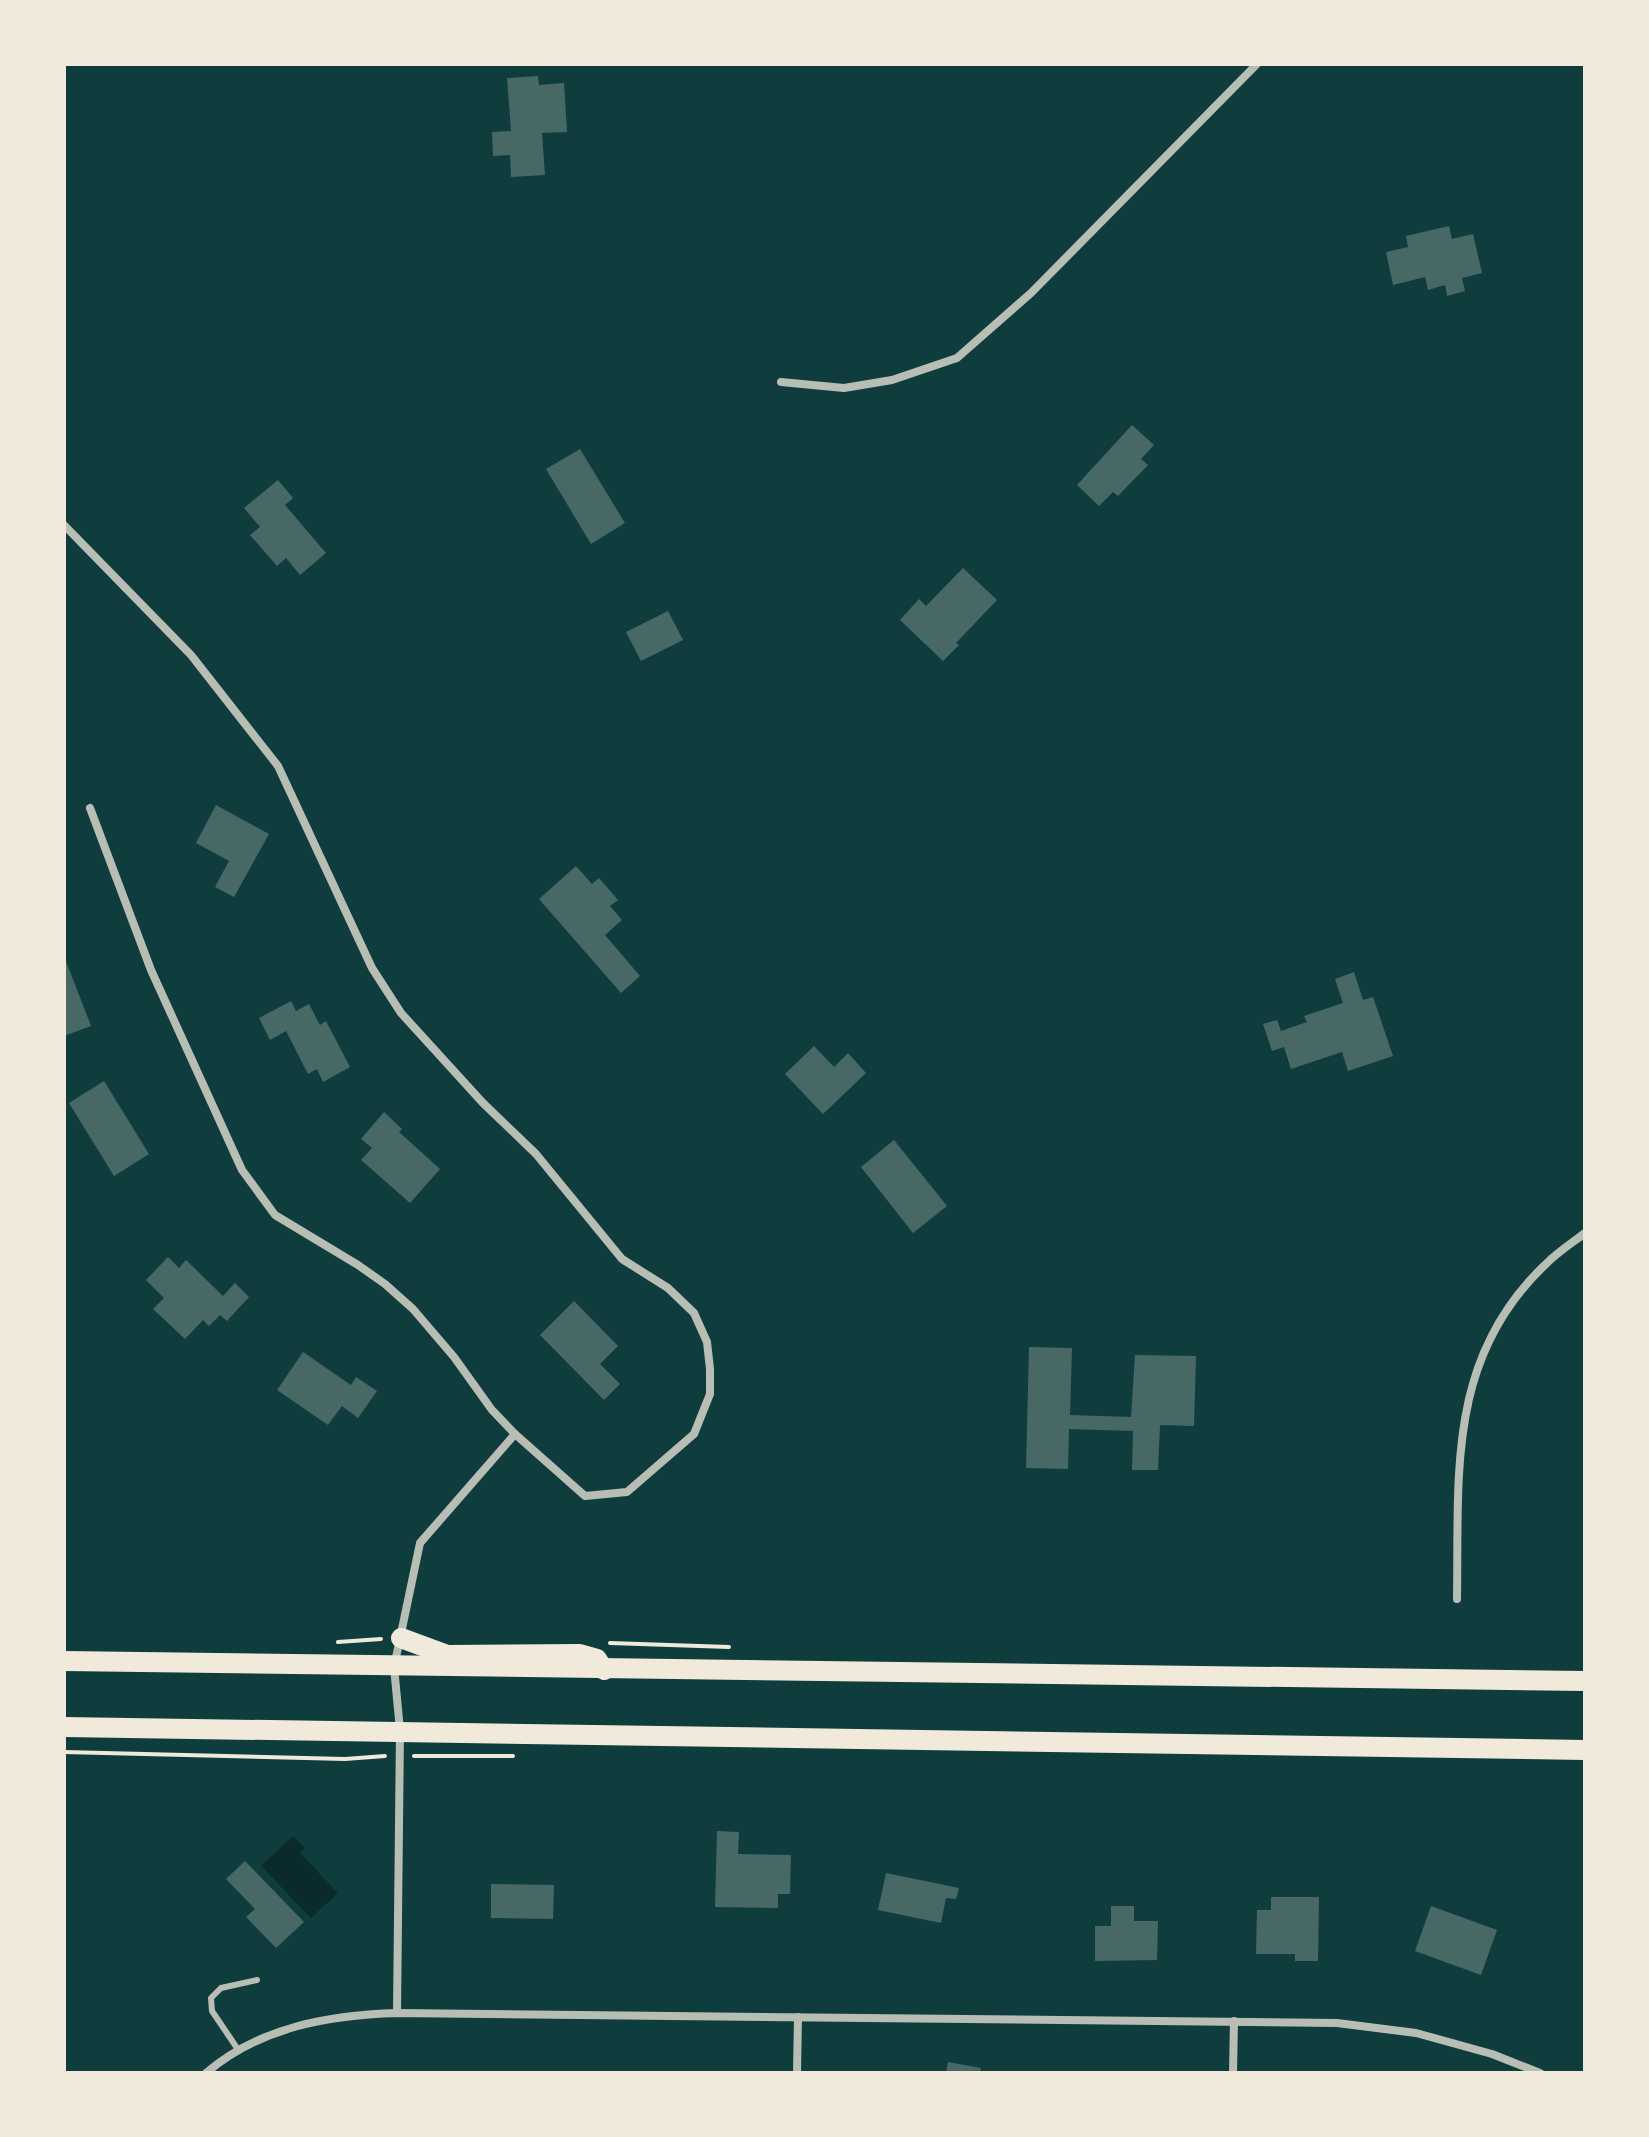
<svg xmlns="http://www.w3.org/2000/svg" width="1649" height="2137" viewBox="0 0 1649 2137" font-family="'Fira Sans',sans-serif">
	<rect width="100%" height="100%" fill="#0f3d3e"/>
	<polygon fill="#0a2a2b" points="293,1836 305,1848 300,1853 338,1893 311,1918 261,1866"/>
	<g fill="#486865">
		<polygon points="538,76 539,85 564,83 567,132 542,133 545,175 511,177 510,155 493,156 492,132 511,131 507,78"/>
		<polygon points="1449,226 1452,239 1473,234 1482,273 1462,278 1465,291 1447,296 1445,285 1428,290 1425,277 1393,285 1386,252 1408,247 1406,236"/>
		<polygon points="1132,425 1154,445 1141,459 1148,465 1118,496 1113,492 1099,506 1077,485"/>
		<polygon points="580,449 625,523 591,544 546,469"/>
		<polygon points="278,480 293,498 285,505 326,553 300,575 286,558 277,566 250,535 260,527 244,508"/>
		<polygon points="963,568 997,600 956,643 959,645 943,661 900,620 919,599 926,606"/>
		<polygon points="668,611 683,640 641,661 626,632"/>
		<polygon points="216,805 269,834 234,897 215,887 229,861 196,843"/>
		<polygon points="576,866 592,884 599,878 618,900 610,906 622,920 605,935 640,976 621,993 539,899"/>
		<polygon points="64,956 91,1026 64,1036"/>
		<polygon points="1354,972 1363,1000 1373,997 1393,1056 1348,1071 1342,1052 1291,1069 1284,1047 1272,1051 1263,1024 1277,1020 1281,1031 1307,1022 1304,1016 1343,1003 1335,979"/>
		<polygon points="291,1001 296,1011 309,1004 320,1025 326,1021 350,1067 323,1082 317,1069 308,1074 286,1031 270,1040 259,1018"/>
		<polygon points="814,1046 834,1067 848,1053 866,1073 823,1114 785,1074"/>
		<polygon points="104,1081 149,1154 114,1176 69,1103"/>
		<polygon points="384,1112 402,1129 399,1132 440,1169 410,1203 361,1160 372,1148 361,1139"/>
		<polygon points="894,1140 947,1206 913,1233 861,1167"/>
		<polygon points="168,1257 179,1268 186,1260 223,1296 235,1283 249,1297 227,1321 220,1315 209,1326 203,1320 185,1339 153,1309 164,1298 146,1280"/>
		<polygon points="574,1301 618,1346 600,1364 620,1384 604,1400 540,1335"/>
		<polygon points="1029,1347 1072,1348 1070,1415 1131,1417 1135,1355 1196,1356 1194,1426 1160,1425 1158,1470 1132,1470 1133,1431 1069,1429 1068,1469 1026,1468"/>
		<polygon points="303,1352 351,1385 356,1377 377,1391 358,1418 342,1406 328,1425 277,1390"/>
		<polygon points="717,1831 739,1832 738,1854 791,1855 790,1894 778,1894 778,1908 715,1907"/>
		<polygon points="245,1861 304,1922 276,1948 246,1917 255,1909 226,1879"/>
		<polygon points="886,1873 959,1888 956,1899 946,1898 941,1923 878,1910"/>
		<polygon points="491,1884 554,1885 553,1919 491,1918"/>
		<polygon points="1271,1897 1319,1897 1318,1961 1295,1961 1295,1954 1256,1954 1257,1910 1271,1910"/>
		<polygon points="1111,1906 1134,1906 1134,1921 1158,1921 1157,1960 1095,1961 1095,1926 1111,1926"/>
		<polygon points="1431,1906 1497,1930 1481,1975 1415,1951"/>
		<polygon points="948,2062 981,2068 980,2073 946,2073"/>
	</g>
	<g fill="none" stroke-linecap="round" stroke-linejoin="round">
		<g stroke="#f1e9da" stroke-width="4">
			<polyline points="338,1642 381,1639"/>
			<polyline points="610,1643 729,1647"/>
			<polyline points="64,1752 345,1759 385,1756"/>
			<polyline points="414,1756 513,1756"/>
		</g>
		<polyline stroke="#b8beb3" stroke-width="6" points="239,2051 212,2011 211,1998 221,1988 257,1980"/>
		<g stroke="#b8beb3" stroke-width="8">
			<polyline points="781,382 844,388 892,380 957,358 1031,293 1257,64"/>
			<polyline points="64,525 191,655 278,766 372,968 401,1013 483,1103 536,1154 622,1259 668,1288 694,1313 707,1342 710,1369 710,1394 694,1434 627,1492 585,1496 515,1434 420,1543 394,1667 400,1730 397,2013"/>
			<polyline points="90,808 151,970 242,1170 275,1215 358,1265 385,1284 413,1309 454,1357 492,1410 515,1434"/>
			<path d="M1457 1599C1459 1475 1446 1357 1547 1263 1558 1252 1572 1243 1585 1233"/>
			<path d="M206 2073C260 2027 329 2015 397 2013L1337 2023 1416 2033 1492 2054 1540 2073"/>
			<polyline points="797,2073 798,2017"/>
			<polyline points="1233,2073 1234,2021"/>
		</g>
		<g stroke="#f1e9da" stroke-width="20">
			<polyline points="401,1638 447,1655 579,1654 597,1659 604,1670"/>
			<polyline points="64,1661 1585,1681"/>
			<polyline points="64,1727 1585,1750"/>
		</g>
	</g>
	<rect width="1649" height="2137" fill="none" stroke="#f1e9da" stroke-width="132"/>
</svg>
